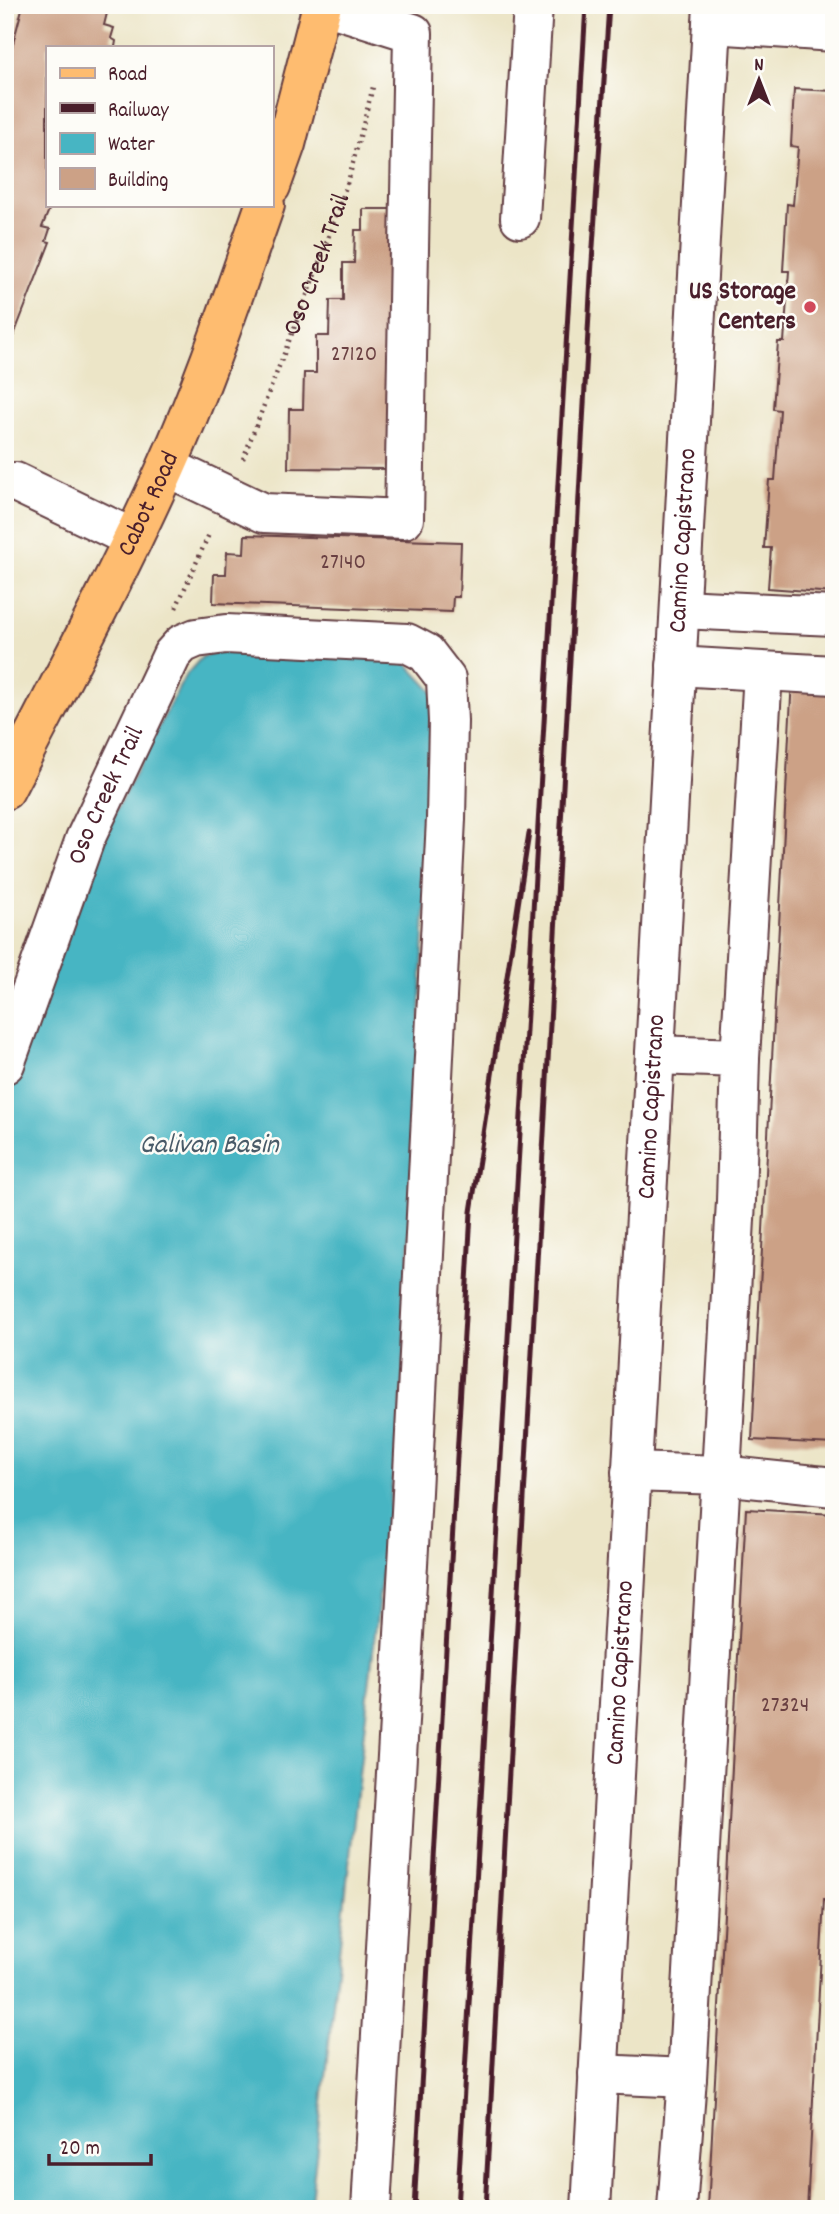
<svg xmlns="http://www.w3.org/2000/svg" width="839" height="2214" viewBox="0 0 839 2214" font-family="Dekko,sans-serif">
	<rect width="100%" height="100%" fill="#fdfcf7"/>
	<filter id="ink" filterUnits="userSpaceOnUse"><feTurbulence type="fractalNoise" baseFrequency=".0143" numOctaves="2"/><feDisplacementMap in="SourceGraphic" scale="14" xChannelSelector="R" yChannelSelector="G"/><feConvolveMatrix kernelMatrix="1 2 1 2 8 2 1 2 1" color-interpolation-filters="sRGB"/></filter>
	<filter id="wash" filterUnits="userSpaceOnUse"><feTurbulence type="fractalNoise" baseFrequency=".00686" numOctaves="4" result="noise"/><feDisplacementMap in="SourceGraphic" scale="28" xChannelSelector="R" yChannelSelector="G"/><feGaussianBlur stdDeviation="1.57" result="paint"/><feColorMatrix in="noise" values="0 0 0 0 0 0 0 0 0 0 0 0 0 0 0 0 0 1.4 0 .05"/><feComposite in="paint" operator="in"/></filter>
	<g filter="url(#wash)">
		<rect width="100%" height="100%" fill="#ece5c7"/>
		<polygon fill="#47b5c3" stroke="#486a77" stroke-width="2" points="230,649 397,653 435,694 403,1386 310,2209 5,2209 5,1105 73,902 94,853 185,676 202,657"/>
		<g id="blocks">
			<g fill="#cca186">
				<polygon points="23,5 109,5 104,25 114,28 111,38 116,41 115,47 47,47 47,205 51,205 42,227 50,229 46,241 50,242 5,358 5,74"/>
				<polygon points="794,89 834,91 834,593 768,588 771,548 764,548 769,480 775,480 780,410 773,409 778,342 784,342 789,271 783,271 787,204 793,205 798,147 791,146"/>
				<polygon points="363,209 393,209 390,469 288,468 289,409 303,409 304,373 316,373 316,336 329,336 330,300 343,300 343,263 354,263 355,230 363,230"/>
				<polygon points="245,535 461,542 459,597 453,597 452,612 213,603 214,574 226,574 227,552 244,553"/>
				<polygon points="792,678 834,681 834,1444 752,1440"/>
				<polygon points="746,1509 834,1514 834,1899 824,1899 807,2209 708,2209"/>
			</g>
		</g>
	</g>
	<g filter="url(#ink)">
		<use href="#blocks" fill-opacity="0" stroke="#623d42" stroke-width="2"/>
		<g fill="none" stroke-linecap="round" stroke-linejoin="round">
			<g stroke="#623d42" stroke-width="42">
				<g id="minor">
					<polyline points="712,24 834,32"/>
					<polyline points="520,218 533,5"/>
					<polyline points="167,467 264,513 404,519 413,33 324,5"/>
					<polyline points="15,482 132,538"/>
					<polyline points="680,609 834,616"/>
					<polyline points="676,666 834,675"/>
					<polyline points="655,1055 740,1058 736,1201 721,1475 834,1487"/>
					<polyline points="740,1058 763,672"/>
					<path id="s2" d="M5 1064 85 839 172 655 182 644 196 638 226 634 407 643 426 653 446 679 448 721 446 819 411 1512 371 2209"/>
					<polyline points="598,2074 687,2078 721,1475 631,1472"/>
					<path id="s3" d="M591 2209 713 5"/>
					<polyline points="677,2209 687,2078"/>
				</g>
			</g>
			<g stroke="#623d42" stroke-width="42">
				<g id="major">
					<polyline points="271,186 286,144 322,5"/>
					<path id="s4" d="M5 790C60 683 117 577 166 468 205 382 234 293 265 205"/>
				</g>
			</g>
			<g stroke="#623d42" stroke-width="4.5" stroke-dasharray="2 5" stroke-linecap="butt">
				<path id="s1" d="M243 459 319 264 349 178 374 83"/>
				<polyline points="176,608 210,532"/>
				<polyline points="5,940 13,926"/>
			</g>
			<use href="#minor" stroke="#fff" stroke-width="38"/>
			<use href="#major" stroke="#febc70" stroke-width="38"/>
			<g stroke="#4a1f2b" stroke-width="5">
				<polyline points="414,2209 471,1212 529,833"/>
				<polyline points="457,2209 586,5"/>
				<polyline points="485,2209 591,277 609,5"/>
			</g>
		</g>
	</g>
	<circle fill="#d1495b" stroke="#fdfcf7" stroke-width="2.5" cx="810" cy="307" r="7"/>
	<g text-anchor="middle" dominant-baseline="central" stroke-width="5" stroke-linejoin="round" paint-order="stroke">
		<g font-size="23" fill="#6a4042">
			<text x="354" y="355">27120</text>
			<text x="343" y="563">27140</text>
			<text x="785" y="1706">27324</text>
		</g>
		<g font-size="26" fill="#4a1f2b" stroke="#fdfcf7">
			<text stroke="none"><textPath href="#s1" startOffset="208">Oso Creek Trail</textPath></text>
			<text stroke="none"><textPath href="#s4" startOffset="320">Cabot Road</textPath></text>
			<text stroke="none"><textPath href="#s3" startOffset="1671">Camino Capistrano</textPath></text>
			<text stroke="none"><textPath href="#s2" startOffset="287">Oso Creek Trail</textPath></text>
			<text stroke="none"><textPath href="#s3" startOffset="1104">Camino Capistrano</textPath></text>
			<text stroke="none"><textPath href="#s3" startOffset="537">Camino Capistrano</textPath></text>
		</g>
		<g font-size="26" font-weight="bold" fill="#4a1f2b" stroke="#fdfcf7" text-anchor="end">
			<text x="796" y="292">US Storage<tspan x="796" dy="30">Centers</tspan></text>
		</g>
		<g font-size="28" font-style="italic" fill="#495b68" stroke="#fdfcf7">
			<text x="209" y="1147">Galivan Basin</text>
		</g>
	</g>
	<rect width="839" height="2214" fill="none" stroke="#fdfcf7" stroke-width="28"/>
	<rect x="46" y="46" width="228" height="161" fill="#fdfcf7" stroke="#b5a4a5" stroke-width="2"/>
	<rect x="60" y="68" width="35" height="10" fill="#febc70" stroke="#b5a4a5" stroke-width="2"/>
	<text x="108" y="80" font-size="21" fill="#4a1f2b">Road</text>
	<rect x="60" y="103" width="35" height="10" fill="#4a1f2b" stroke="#b5a4a5" stroke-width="2"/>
	<text x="108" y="116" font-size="21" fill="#4a1f2b">Railway</text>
	<rect x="60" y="133" width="35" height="21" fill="#47b5c3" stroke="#b5a4a5" stroke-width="2"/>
	<text x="108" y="150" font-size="21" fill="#4a1f2b">Water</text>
	<rect x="60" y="168" width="35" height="21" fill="#cca186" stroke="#b5a4a5" stroke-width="2"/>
	<text x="108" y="186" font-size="21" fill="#4a1f2b">Building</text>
	<g transform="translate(759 80)" stroke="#fdfcf7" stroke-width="5" paint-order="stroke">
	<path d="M0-5L12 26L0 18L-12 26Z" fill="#4a1f2b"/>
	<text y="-10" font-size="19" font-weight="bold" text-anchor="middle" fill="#4a1f2b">N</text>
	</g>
	<path d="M49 2154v10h102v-10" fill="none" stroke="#4a1f2b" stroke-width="3.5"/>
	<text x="60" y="2154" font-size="21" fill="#4a1f2b" stroke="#fdfcf7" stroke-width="5" paint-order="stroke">20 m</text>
</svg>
